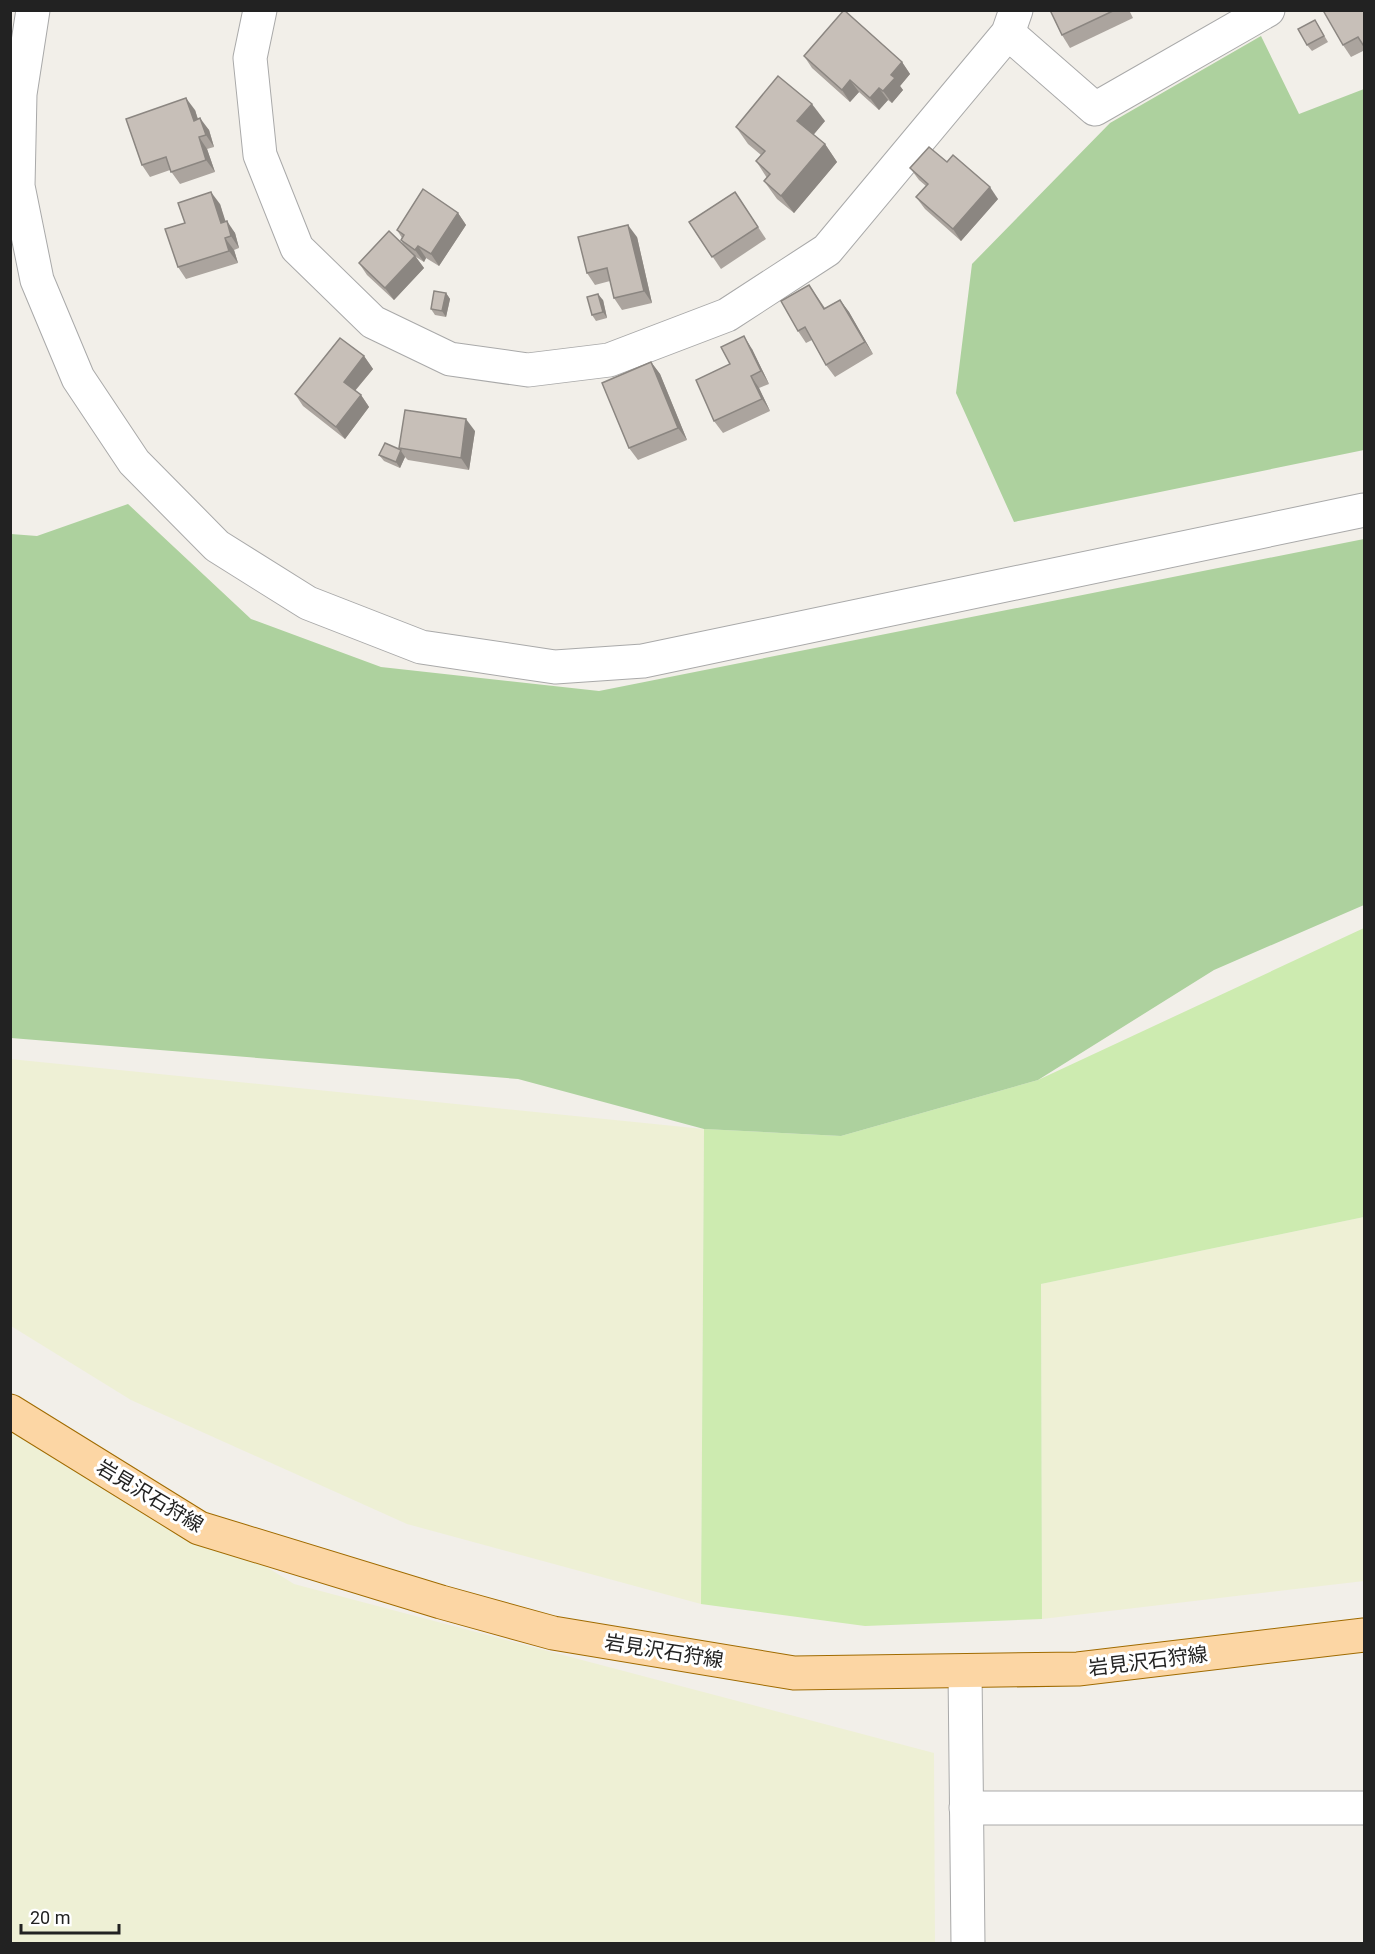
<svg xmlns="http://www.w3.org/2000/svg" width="1375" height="1954" viewBox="0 0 1375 1954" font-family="Roboto,'Noto Sans JP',sans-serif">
	<rect width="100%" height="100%" fill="#f2efe9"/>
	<g fill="#eef0d5">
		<polygon points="10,1059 704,1129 701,1604 407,1524 131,1400 11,1326"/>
		<polygon points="1364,1217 1364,1581 1042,1619 1041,1284"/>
		<polygon points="10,1409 294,1584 934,1753 935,1943 11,1943"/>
	</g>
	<polygon fill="#cdebb0" points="1364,928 1364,1217 1041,1284 1042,1619 865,1626 701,1604 704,1129 841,1136 1038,1080"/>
	<g fill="#add19e">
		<polygon points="1261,36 1299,114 1364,89 1364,450 1014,522 956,393 972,264 1110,123"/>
		<polygon points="128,504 251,619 381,667 599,691 1364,539 1364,905 1214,970 1038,1080 841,1136 704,1129 518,1079 11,1038 11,534 37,536"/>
	</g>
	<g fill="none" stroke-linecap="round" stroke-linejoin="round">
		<g stroke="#a9a9a9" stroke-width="35">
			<g id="minor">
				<polyline points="33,10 20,94 18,186 37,280 78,378 134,462 217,546 308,603 421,647 555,667 643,661 1364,510"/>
				<polyline points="260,10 250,58 260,155 297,248 373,322 450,359 528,370 609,360 727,315 827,250 1008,33 1016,10"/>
				<polyline points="1008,33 1095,109 1268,10"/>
				<polyline points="965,1671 968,1944"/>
				<polyline points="966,1808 1364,1808"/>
			</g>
		</g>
		<g stroke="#a06b00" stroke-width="35">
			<polyline id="major" points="10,1411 199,1528 441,1602 553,1633 794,1673 1078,1669 1364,1635"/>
		</g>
		<use href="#minor" stroke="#fff" stroke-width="33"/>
		<use href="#major" stroke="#fcd6a4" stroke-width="33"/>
	</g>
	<g fill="#aba49e">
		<polygon points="1050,10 1129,10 1133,18 1070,48 1062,35"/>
		<polygon points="1365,10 1365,50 1351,57 1343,45"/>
		<polygon points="1315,20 1328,42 1312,51 1307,45"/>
		<polygon points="804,56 902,62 910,74 900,86 903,90 892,103 888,100 879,110 859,92 850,102 812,68"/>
		<polygon points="195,110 198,119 209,130 214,147 207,149 215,172 180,184 170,170 150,177 142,165"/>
		<polygon points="825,121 813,135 825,144 837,162 794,213 777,199 764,181 767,178 756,161 761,155 748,144 736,127"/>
		<polygon points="947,162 998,199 961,241 925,209 916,197 926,186 919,180 910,168"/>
		<polygon points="735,192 766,239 721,269 689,222"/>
		<polygon points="220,204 225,222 235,233 239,248 234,250 238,263 186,279 178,267 185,223"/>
		<polygon points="458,213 466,225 439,266 426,258 424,262 416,257 424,268 394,300 367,275 359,263 404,246 401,240 402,238 397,230"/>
		<polygon points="637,237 652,303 622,310 614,298 610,281 595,285 587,273"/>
		<polygon points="809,285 825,308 840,300 849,312 873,354 835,377 826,365 812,340 806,343 798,331"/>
		<polygon points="446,293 450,299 446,317 435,315 431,309"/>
		<polygon points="603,300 607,318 596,321 592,315"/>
		<polygon points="752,349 769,384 759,388 770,411 723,433 714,421 730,364"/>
		<polygon points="364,356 373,369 355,391 361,395 369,407 345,439 303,406 295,394"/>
		<polygon points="651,362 660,374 687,440 638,460 629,448"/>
		<polygon points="475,431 469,470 408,460 405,457 400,468 384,461 379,455 400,450 399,448"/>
	</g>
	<g fill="#8b8681">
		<polygon points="902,62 910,74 900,86 903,90 892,103 883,91 891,75"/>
		<polygon points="850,80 859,92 850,102 842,90"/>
		<polygon points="879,88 888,100 879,110 870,98"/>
		<polygon points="186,98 195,110 202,133 194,121"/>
		<polygon points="812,104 825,121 810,139 797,121"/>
		<polygon points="200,118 209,130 214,147 206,135"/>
		<polygon points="199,137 207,149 215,172 206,160"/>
		<polygon points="825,144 837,162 794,213 781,196"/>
		<polygon points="990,187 998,199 961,241 953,229"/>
		<polygon points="211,192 220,204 230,235 221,223"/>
		<polygon points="458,213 466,225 439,266 431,254"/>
		<polygon points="227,221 235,233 239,248 231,236"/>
		<polygon points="628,225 637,237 652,303 644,291"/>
		<polygon points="225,238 234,250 238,263 229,251"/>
		<polygon points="418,246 426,258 424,262 415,250"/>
		<polygon points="415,256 424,268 394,300 385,288"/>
		<polygon points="446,293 450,299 446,317 442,311"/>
		<polygon points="598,294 603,300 607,318 603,312"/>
		<polygon points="840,300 849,312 873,354 865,342"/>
		<polygon points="744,336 752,349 769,384 761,371"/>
		<polygon points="364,356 373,369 352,394 344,382"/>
		<polygon points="651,362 660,374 687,440 678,428"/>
		<polygon points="751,376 759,388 770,411 762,399"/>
		<polygon points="361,395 369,407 345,439 336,427"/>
		<polygon points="466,419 475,431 469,470 461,458"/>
		<polygon points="401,451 405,457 400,468 396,462"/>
	</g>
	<g fill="#c7bfb8" stroke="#8b8681" stroke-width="1.5">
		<polygon points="844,10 902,62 891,75 895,78 883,91 879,88 870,98 850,80 842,90 804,56"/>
		<polygon points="1050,10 1115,10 1062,35"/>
		<polygon points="1327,10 1365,10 1365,48 1358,37 1343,45 1324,12"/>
		<polygon points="1315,20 1324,36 1307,45 1298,29"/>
		<polygon points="778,76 812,104 797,121 825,144 781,196 764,181 770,174 756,161 765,151 736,127"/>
		<polygon points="186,98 194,121 200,118 206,135 199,137 206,160 171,172 166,157 142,165 126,119"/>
		<polygon points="929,147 947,162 953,155 990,187 953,229 916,197 928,184 910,168"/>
		<polygon points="423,189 458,213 431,254 418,246 415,250 401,240 404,235 397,230"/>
		<polygon points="211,192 221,223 227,221 231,236 225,238 229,251 178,267 165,229 185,223 178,203"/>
		<polygon points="735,192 758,227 712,257 689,222"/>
		<polygon points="628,225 644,291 614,298 607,268 587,273 578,237"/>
		<polygon points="389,231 415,256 385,288 359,263"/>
		<polygon points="809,285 824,309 840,300 865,342 826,365 805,327 798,331 781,301"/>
		<polygon points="434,291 446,293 442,311 431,309"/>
		<polygon points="598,294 603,312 592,315 587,297"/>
		<polygon points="744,336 761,371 751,376 762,399 714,421 696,380 730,364 721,347"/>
		<polygon points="340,338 364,356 344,382 361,395 336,427 295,394"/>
		<polygon points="651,362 678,428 629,448 602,383"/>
		<polygon points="405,410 466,419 461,458 399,448"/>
		<polygon points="385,443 401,450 396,462 379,455"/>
	</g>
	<g text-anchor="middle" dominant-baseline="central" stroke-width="6" stroke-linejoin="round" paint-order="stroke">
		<g font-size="20" fill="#222" stroke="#fff">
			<text transform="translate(150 1496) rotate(31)">岩見沢石狩線</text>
			<text transform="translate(664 1651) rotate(9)">岩見沢石狩線</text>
			<text transform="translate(1148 1661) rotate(-7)">岩見沢石狩線</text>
		</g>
	</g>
	<rect width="1375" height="1954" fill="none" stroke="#222222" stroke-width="24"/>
	<path d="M21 1924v9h98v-9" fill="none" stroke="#222222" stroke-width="3"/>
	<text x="30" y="1924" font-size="18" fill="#222222" stroke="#ffffff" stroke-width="4.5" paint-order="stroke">20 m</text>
</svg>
